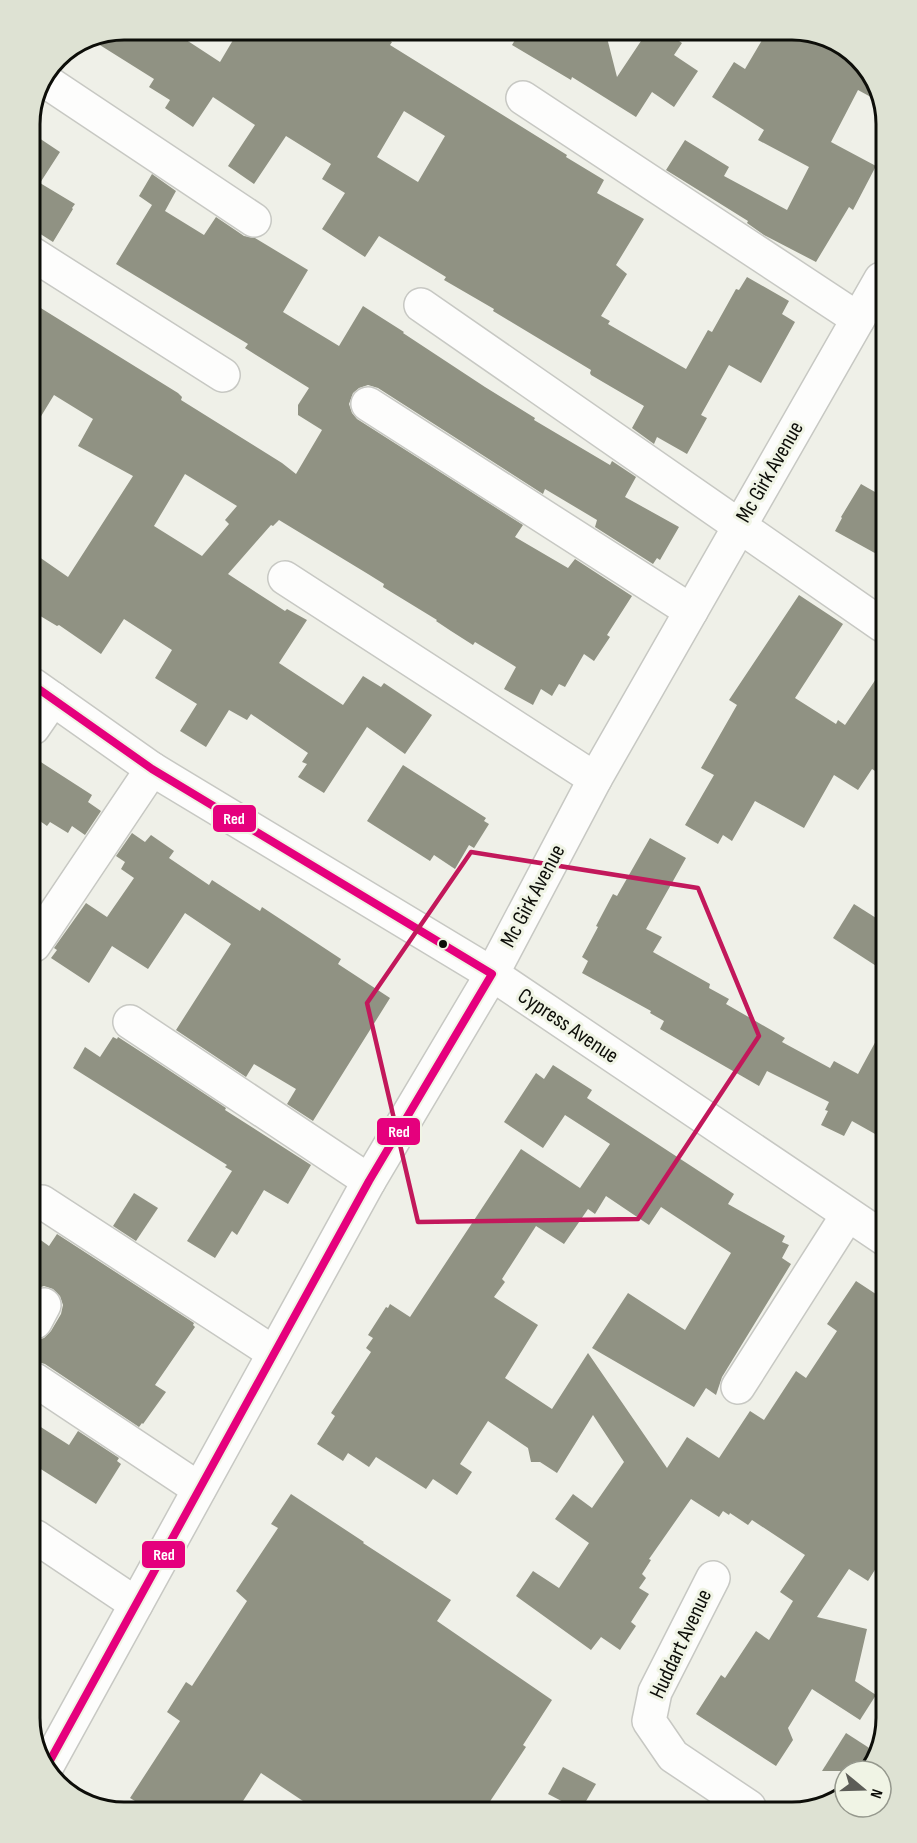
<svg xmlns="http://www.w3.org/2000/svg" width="917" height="1843" viewBox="0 0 917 1843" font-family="'Sofia Sans Condensed',sans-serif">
	<rect width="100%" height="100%" fill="#eff0e8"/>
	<g fill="#909283" fill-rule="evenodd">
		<path d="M124 30H171L220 62 239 30H372L392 42 390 45 567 155 566 157 604 180 597 193 644 219 616 265 627 274 601 316 610 321 608 324 686 369 708 330 712 332 736 289 739 290 747 277 789 301 782 314 795 322 761 383 729 365 701 415 707 418 687 454 657 437 654 444 632 428 644 406 591 375 590 373 591 370 493 311 494 309 444 280 446 277 379 236 365 257 322 229 345 193 322 179 331 164 286 136 254 184 228 166 255 125 213 97 193 127 165 108 170 100 149 87 154 79 95 42ZM404 111 445 136 418 182 377 157Z"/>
		<polygon points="521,30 605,30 617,77 645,35 653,41 662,30 682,43 674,55 698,71 674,107 652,92 636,117 572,77 571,80 512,45"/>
		<polygon points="768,30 799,30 850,49 880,88 880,102 858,90 831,142 876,166 853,210 849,207 816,262 764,235 747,223 748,221 666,170 685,140 729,167 724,176 787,210 809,167 758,140 764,130 712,97 734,62 745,69"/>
		<polygon points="30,132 60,152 40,183 75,204 72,208 73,209 53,242 31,228"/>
		<path d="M152 174 176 191 165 211 204 235 216 217 244 236 255 238 308 270 283 312 339 346 363 306 404 332 403 333 485 387 535 418 534 420 610 465 612 461 636 477 625 497 679 527 660 560 657 558 653 564 595 527 597 520 545 489 543 494 378 388 368 385 359 388 353 393 349 404 352 413 357 419 523 525 515 537 568 568 575 559 632 596 607 635 610 637 594 661 584 654 565 687 559 684 552 696 541 689 533 705 504 689 516 667 475 642 473 645 451 631 436 621 437 620 383 587 384 584 368 574 279 520 273 526 271 525 228 574 285 611 287 609 307 620 279 663 343 705 363 676 381 687 384 683 432 715 405 754 367 727 324 793 298 777 307 764 302 762 308 753 251 714 247 720 229 710 206 747 180 731 197 704 155 678 172 650 124 619 101 654 59 625 57 626 32 611V552L68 577 133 476 78 446 93 419 54 395 32 431 31 302 178 393 182 397 181 400 282 463 296 474 322 430 298 415V405L309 388 245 348 248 344 116 264 152 205 139 196ZM185 474 237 506 225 520 229 524 202 556 154 526Z"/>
		<polygon points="861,484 882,496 882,557 835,531 842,518 841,517"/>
		<polygon points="799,595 843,624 795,698 836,724 838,720 845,725 882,670 883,776 872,769 858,790 834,775 804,828 755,801 732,841 723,835 718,844 685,825 714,775 701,768 737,705 729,700"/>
		<polygon points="33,757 92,795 88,802 101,811 85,835 72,826 68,833 50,822 47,826 33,816"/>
		<polygon points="403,765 486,818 484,821 489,824 474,848 469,845 455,869 434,855 430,861 367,821"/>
		<polygon points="132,833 145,842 151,835 174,851 169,858 209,885 212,880 260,911 262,907 341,959 338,964 390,998 313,1121 287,1104 296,1089 254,1064 246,1077 176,1030 231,944 185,913 148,969 112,946 89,983 51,958 57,950 54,948 86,903 107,917 134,878 121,869 125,862 116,856"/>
		<polygon points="650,838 686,858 646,929 662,937 653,952 710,984 709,988 729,999 726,1004 785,1038 782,1042 830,1068 834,1061 858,1074 884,1026 884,1139 852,1121 844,1136 821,1125 828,1111 825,1110 829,1102 767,1071 759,1086 660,1029 664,1021 650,1013 651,1011 582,973 588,961 582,957 598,927 596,926 613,894 617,896"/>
		<polygon points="854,904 884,923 884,971 833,938"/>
		<polygon points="113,1037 117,1039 118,1037 155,1061 226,1108 225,1110 311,1165 288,1204 264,1190 237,1235 232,1231 215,1258 187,1241 232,1171 225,1167 227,1165 73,1068 85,1047 100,1057"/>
		<polygon points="553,1065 592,1090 587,1098 734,1194 728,1204 785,1236 782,1242 789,1245 782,1258 791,1264 722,1377 716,1395 706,1388 694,1407 592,1348 628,1293 685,1330 731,1253 661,1207 649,1225 606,1196 595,1214 588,1209 564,1244 536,1226 502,1279 505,1282 494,1297 538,1325 505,1378 552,1409 588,1353 667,1468 687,1437 719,1458 750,1411 764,1420 796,1371 806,1378 837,1331 827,1324 856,1281 885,1300 886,1552 868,1581 849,1569 817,1617 867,1629 855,1681 876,1695 860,1720 812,1689 788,1728 793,1740 776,1766 696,1714 721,1675 725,1678 756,1631 769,1640 793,1601 780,1592 805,1555 752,1520 748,1525 730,1513 729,1515 723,1511 719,1517 691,1499 649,1559 651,1560 642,1574 646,1578 639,1588 649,1594 631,1622 636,1626 620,1650 601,1637 591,1650 516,1596 533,1571 559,1588 589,1543 555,1519 573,1494 592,1508 624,1462 593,1415 557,1473 540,1462 531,1462 528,1448 488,1421 460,1464 472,1472 457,1495 433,1479 426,1489 376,1457 369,1467 348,1453 343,1461 317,1444 335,1416 331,1413 371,1352 366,1348 373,1338 368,1335 386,1307 388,1308 390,1304 410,1317 521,1149 580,1188 610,1144 565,1115 543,1148 504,1122 536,1073 544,1079"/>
		<polygon points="134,1193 158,1208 136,1241 113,1226"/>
		<polygon points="57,1234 194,1323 193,1325 195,1327 155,1385 166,1392 143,1424 142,1423 139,1427 45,1364 35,1361 35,1341 44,1338 51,1331 61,1314 63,1305 60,1296 53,1289 44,1286 35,1289 35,1236 49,1246"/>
		<polygon points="36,1424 69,1445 78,1431 119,1458 117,1461 121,1464 96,1504 36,1466"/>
		<polygon points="291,1494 364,1542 363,1543 451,1600 437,1621 552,1700 523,1745 526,1747 485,1809 318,1811 261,1773 236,1812 153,1812 130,1798 180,1721 167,1712 186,1682 192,1686 247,1601 236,1591 278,1528 271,1524"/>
		<polygon points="846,1733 877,1753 871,1771 822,1771"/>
		<polygon points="563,1767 596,1784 582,1808 575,1808 548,1794"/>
	</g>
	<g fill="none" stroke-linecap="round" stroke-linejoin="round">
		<g stroke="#c7c8c3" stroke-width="36">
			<g id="minor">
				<polyline points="47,82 254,220"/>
				<polyline points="523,98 858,319"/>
				<polyline points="31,253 223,375"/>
				<polyline points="421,305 882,625"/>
				<polyline points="368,404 691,611"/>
				<polyline points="285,578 595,779"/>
				<polyline points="33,685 152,769 492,974 885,1239"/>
				<polyline points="33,728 53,699"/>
				<polyline points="34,945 152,769"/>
				<polyline points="130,1022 369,1181"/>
				<polyline points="42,1202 274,1353"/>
				<polyline points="35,1322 44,1305"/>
				<polyline points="35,1380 199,1489"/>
				<polyline points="738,1387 847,1216"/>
				<polyline points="36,1537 136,1604"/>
				<polyline points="713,1578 655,1692 649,1721 673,1756 749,1807"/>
				<polyline points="47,1766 369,1181 492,974 595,779 881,279"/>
			</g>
		</g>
		<use href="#minor" stroke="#fdfdfc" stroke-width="33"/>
		<g stroke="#f0f4e5" stroke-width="12">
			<polyline id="bus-1" points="33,685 152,769 492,974 369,1181 47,1766"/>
		</g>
		<use href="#bus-1" stroke="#e5007d" stroke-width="8"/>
	</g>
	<path fill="none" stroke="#c2185b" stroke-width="4.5" stroke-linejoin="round" d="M471 852 698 888 759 1036 638 1219 418 1222 367 1003Z"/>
	<circle fill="#0d0e09" stroke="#f0f4e5" stroke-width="2" cx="443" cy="944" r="5"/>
	<g text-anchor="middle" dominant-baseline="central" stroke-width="6" stroke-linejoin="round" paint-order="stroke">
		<g font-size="22" fill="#0d0e09" stroke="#f0f4e5">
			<text transform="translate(770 472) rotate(-60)">Mc Girk Avenue</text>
			<text transform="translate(533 896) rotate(-62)">Mc Girk Avenue</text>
			<text transform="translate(568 1026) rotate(34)">Cypress Avenue</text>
			<text transform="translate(681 1644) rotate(-65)">Huddart Avenue</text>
		</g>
	</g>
	<path d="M0 0H917V1843H0ZM124 40H792A84 84 0 0 1 876 124V1718A84 84 0 0 1 792 1802H124A84 84 0 0 1 40 1718V124A84 84 0 0 1 124 40Z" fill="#dee2d3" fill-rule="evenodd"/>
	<path fill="none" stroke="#0d0e09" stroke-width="3" d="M124 40H792A84 84 0 0 1 876 124V1718A84 84 0 0 1 792 1802H124A84 84 0 0 1 40 1718V124A84 84 0 0 1 124 40Z"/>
	<g stroke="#f0f4e5" stroke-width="2">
		<rect x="212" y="804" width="45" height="29" rx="6" fill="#e5007d"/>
		<rect x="376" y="1117" width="45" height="29" rx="6" fill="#e5007d"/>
		<rect x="141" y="1540" width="45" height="29" rx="6" fill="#e5007d"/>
	</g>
	<g font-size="16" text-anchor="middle" font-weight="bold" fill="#fff">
		<text x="234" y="824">Red</text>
		<text x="399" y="1137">Red</text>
		<text x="164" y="1560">Red</text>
	</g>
	<g transform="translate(863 1789) rotate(109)"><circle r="28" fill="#f0f4e5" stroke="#95988d" stroke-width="1.5"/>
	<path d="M0-4.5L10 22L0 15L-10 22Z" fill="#5c5d57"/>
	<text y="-9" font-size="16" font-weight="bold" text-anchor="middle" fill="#0d0e09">N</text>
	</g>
</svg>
